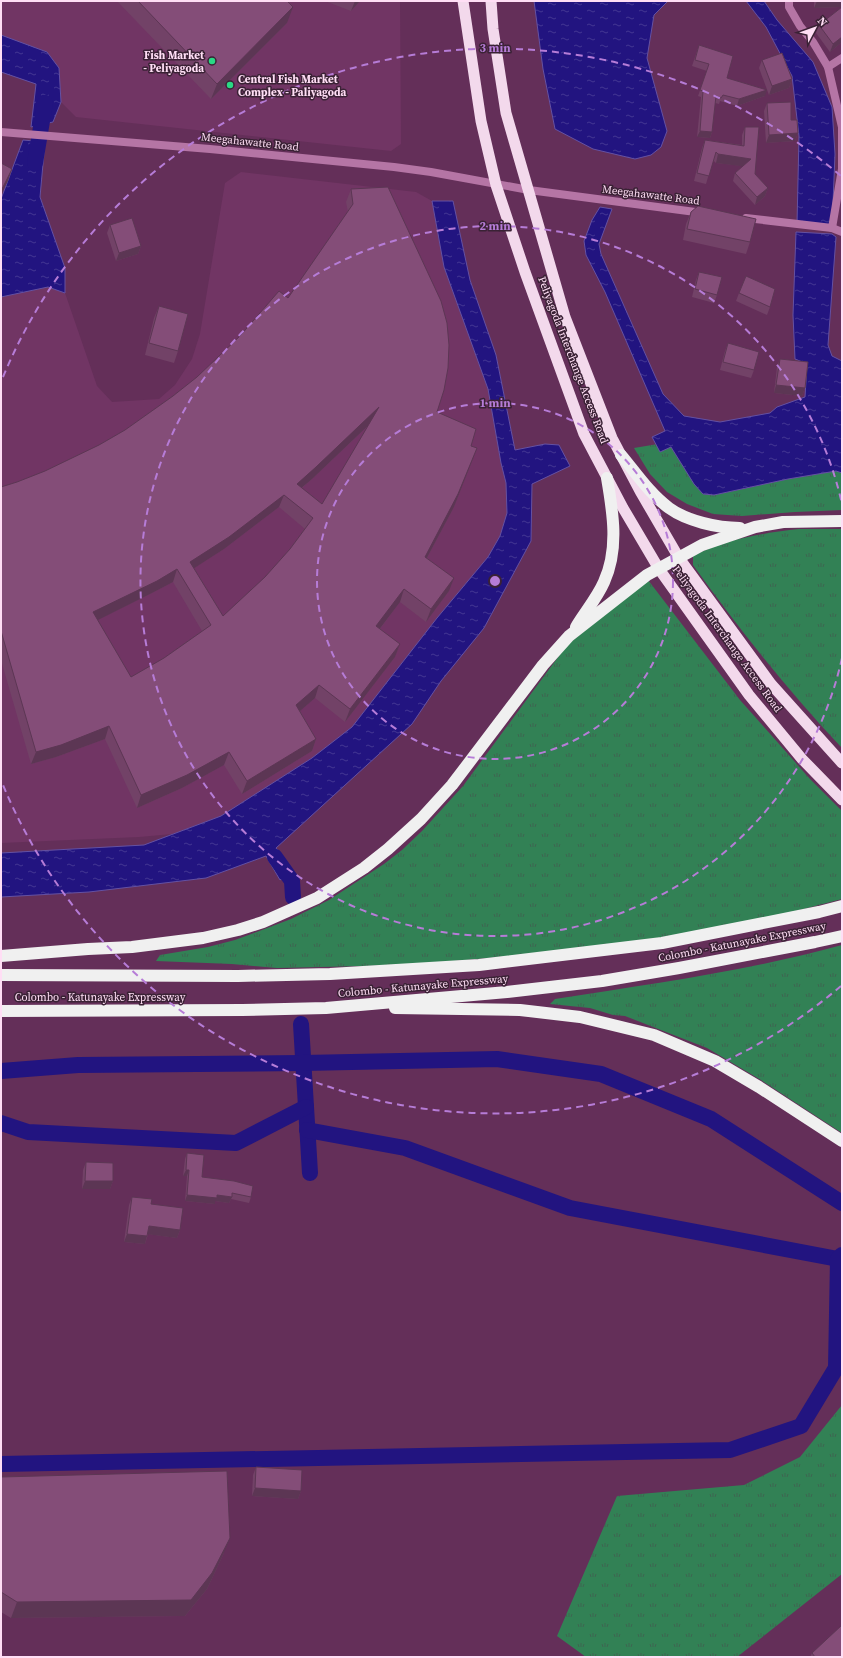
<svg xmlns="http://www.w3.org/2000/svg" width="843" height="1658" viewBox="0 0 843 1658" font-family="'Source Serif 4',serif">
	<defs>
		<pattern id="grass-tufts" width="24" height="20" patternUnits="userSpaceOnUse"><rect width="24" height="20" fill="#328155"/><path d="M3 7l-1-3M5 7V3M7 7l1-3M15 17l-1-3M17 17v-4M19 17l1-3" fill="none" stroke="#3e6550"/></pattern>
		<pattern id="water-ripples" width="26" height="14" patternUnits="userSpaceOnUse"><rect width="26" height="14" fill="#221480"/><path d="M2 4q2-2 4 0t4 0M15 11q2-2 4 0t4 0" fill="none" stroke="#433693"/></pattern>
	</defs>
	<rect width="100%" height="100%" fill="#642f59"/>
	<g fill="#713564">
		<polygon points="1,1 400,1 401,144 391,151 76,117 61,102 59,68 47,52 1,35"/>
		<polygon points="241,172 416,192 432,201 444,267 488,389 501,463 506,483 507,513 500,536 488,557 437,618 352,727 312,758 221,816 172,834 139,837 1,843 1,297 48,287 65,293 97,386 112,402 159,399 175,385 192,359 200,334 225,183"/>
	</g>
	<g fill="url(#grass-tufts)">
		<polygon points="658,444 671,447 683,466 703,494 714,495 788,479 836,471 842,473 842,510 795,512 742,516 713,514 687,504 667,492 650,474 634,448"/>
		<path d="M799 529H842V748C788 691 739 629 693 565V556C726 539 763 533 799 529Z"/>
		<polygon points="648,580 740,700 810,779 842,811 842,899 792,912 687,934 565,951 466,960 406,965 277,968 232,964 156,961 160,955 208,947 235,940 291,919 329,900 384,864 402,850 422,831 463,786 567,645"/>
		<path d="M842 945V1133L761 1080 707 1048 625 1016 613 1015 590 1008 550 1004 555 999C651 984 748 971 842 945Z"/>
		<polygon points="842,1405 842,1574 737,1657 586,1657 557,1636 617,1496 744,1485 800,1457"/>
	</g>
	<g fill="url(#water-ripples)" stroke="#6451a3">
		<polygon points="534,1 668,1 654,15 647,58 667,131 661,147 651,155 635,159 593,149 555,129 543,69"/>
		<polygon points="746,1 764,1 777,20 813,62 832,107 835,154 832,228 797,224 799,136 792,76 766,27"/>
		<polygon points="1,35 47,52 59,68 61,102 53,122 31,127 36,84 1,72"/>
		<polygon points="23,140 45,142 40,197 65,268 65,293 48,287 1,297 1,199"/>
		<polygon points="432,201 453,201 470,280 496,355 515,450 545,444 559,445 570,466 532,484 531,541 484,628 441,681 412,724 276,848 293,871 280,880 266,856 206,878 89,892 1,897 1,853 144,845 221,816 312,758 352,727 437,618 488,557 500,536 507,513 506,483 501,463 488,389 444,267"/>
		<polygon points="600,207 612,209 599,244 601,254 663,394 684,416 720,422 770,413 777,407 805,397 807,364 795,359 793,315 796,232 832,234 836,237 828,345 832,356 842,361 842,473 836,471 788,479 714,495 703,494 694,484 671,447 660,452 652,437 665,431 605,292 586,255 584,241 592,220"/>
	</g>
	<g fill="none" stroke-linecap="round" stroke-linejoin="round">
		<g stroke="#221480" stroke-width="16">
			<polyline points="35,163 45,103"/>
			<polyline points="275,857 292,881 293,897"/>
			<polyline points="301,1024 310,1173"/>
			<polyline points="1,1071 78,1065 303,1063 497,1059 601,1074 711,1119 842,1203"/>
			<polyline points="1,1123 28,1132 236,1143 306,1107"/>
			<polyline points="307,1130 405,1148 570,1208 838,1259"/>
			<polyline points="1,1464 730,1450 801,1426 836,1368 838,1259 842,1255"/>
		</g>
		<g stroke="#b575a5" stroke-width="8">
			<polyline points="789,1 789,7 800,26 813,42 828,67 842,127 842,169 832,228"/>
			<polyline points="828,67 842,58"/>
			<polyline points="1,132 210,149 394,167 431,172 529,190 703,213"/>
			<polyline points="746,218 832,228 842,232"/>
		</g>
		<g stroke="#f3d9ec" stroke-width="11">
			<polyline points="463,1 481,121 496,185 525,272 584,434 623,508 659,569 749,695 802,759 842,800"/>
			<polyline points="491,1 493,29 506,113 565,317 612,438 640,491 679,558 771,684 842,763"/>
		</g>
		<g stroke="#f0f0f0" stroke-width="12">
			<path d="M621 455C636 473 650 494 669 508 687 521 717 528 740 528"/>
			<path d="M576 627C585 612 597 598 604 582 619 549 613 513 607 478"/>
			<polyline points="1,956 88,949 132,947 203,938 238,930 263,922 317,898 364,868 388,849 421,819 452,785 543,665 569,636 647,575 702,545 755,527 783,522 842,521"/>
			<polyline points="1,975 238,976 330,974 479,965 662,943 819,912 842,906"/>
			<polyline points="395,1008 520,1010 580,1017 654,1035 715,1061 759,1087 842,1141"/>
			<polyline points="1,1011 242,1010 326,1008 507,992 602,981 679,968 815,942 842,936"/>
		</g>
	</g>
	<g fill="#724267" fill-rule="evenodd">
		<polygon points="117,1 287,1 287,23 211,99"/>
		<polygon points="325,1 360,1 351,11"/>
		<polygon points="814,1 842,1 841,7 814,8"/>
		<polygon points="842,7 842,42 830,52 816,33 819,25"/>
		<polygon points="699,45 727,78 765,96 737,106 720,101 719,104 715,103 712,132 710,138 697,137 701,97 698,96 707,71 692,66"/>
		<polygon points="762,60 792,79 789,88 769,95 759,68"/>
		<polygon points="767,103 791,120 798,133 795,141 766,143 764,111"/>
		<polygon points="745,127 755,174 768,188 765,196 755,205 733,181 735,173 743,166 716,163 713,160 706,184 694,181 702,148 705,140 742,145 742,135"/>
		<path d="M351 189 437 412 471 446 477 448 454 507 427 558 449 591 426 622 400 602 380 629 400 644 395 657 345 722 315 698 300 711 316 739 312 751 242 794 224 765 182 788 137 808 105 739 56 757 31 764 1 660V487L17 482 45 471 99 445 125 430 173 396 197 377 288 298 348 212 346 202ZM368 426 322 504 302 488 312 479ZM279 507 305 529 290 549 265 577 223 616 194 568 224 549ZM173 582 202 631 164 658 131 677 97 620 152 593Z"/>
		<polygon points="691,212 750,242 746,254 683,240 686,224"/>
		<polygon points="110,225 141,246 138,254 116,261 107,233"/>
		<polygon points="699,272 717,295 714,303 692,297 696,280"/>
		<polygon points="739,293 770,307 767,315 736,301"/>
		<polygon points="159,306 178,351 174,363 145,355 154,318"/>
		<polygon points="728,343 754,370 751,378 720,370 725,351"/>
		<polygon points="780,359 805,388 802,396 774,393 777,367"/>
		<polygon points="187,1153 202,1177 251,1197 249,1203 231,1199 229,1203 215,1201 215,1204 185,1201 187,1176 183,1176 185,1159"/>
		<polygon points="86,1162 113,1181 110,1189 82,1189 83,1170"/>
		<polygon points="132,1197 151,1204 180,1230 177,1238 148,1234 145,1244 124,1242 129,1205"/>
		<polygon points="256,1467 301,1491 298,1499 252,1496 253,1475"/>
		<polygon points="1,1477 224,1553 207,1589 185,1616 11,1618 1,1612"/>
		<polygon points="812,1653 842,1657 810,1657"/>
	</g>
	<g fill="#5c3654">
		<polygon points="355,1 360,1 351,11"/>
		<polygon points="817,1 842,1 842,4 841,7 814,8"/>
		<polygon points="293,7 287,23 211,99 217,84"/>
		<polygon points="842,37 842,42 830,52 833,44"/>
		<polygon points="792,79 789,88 769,95 772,86"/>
		<polygon points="767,90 765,96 737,106 739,99"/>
		<polygon points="700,131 712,132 710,138 697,137"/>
		<polygon points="798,133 795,141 766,143 769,135"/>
		<polygon points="718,154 751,159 748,167 716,163"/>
		<polygon points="12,169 8,181 1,194 1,191"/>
		<polygon points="768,188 765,196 755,205 757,197"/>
		<polygon points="141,246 138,254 116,261 119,253"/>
		<polygon points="776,385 805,388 802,396 774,393"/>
		<polygon points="379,407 374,420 312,479 292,496 297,484"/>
		<polygon points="477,448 454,507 421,569 425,557"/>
		<polygon points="284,495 279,507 224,549 185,574 190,562"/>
		<polygon points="177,569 173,582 152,593 88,625 93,612"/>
		<polygon points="454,578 449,591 426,622 431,609"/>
		<polygon points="404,589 400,602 372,639 376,626"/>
		<polygon points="400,644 395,657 345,722 350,709"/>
		<polygon points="319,685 315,698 292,718 296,705"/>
		<polygon points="109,726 105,739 56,757 31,764 36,752"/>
		<polygon points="316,739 312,751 242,794 247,781"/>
		<polygon points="229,752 224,765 182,788 137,808 141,795"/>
		<polygon points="186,1170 189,1170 187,1176 183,1176"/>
		<polygon points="85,1181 113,1181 110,1189 82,1189"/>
		<polygon points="187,1195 217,1195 232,1197 229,1203 215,1201 215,1204 185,1201"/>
		<polygon points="149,1226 180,1230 177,1238 146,1234"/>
		<polygon points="127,1234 147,1236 145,1244 124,1242"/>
		<polygon points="255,1488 301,1491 298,1499 252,1496"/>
		<polygon points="230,1538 224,1553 207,1589 185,1616 11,1618 17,1602"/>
	</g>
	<g fill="#844d78" stroke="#5c3654" fill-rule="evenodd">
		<polygon points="138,1 287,1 293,7 217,84"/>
		<polygon points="842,7 842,37 833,44 819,25"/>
		<polygon points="699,45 733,56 727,78 767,90 739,99 723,95 721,98 716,96 712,132 700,131 703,91 700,90 709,64 695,60"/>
		<polygon points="782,53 792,79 772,86 762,60"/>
		<polygon points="791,102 791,120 797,120 798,133 769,135 767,103"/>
		<polygon points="745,127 759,127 755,174 768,188 757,197 735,173 751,159 718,154 716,152 709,176 697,173 705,140 744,146"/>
		<polygon points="1,163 12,169 1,191"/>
		<path d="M388 187 441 301 447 323 449 345 448 368 444 390 437 412 476 429 471 446 477 448 458 494 425 557 454 578 431 609 404 589 376 626 400 644 350 709 319 685 296 705 316 739 247 781 229 752 187 775 141 795 109 726 61 745 36 752 1 631V487L17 482 45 471 99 445 125 430 173 396 197 377 240 336 279 291 288 298 353 204 351 189ZM379 407 322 504 297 484 316 467ZM284 495 313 518 290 549 265 577 223 616 190 562 229 537ZM177 569 211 625 164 658 131 677 93 612 157 581Z"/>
		<polygon points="698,206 756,219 750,242 687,229 691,212"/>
		<polygon points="132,218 141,246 119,253 110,225"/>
		<polygon points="699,272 722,277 717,295 695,289"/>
		<polygon points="746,276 775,289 770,307 739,293"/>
		<polygon points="159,306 188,314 178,351 149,343"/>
		<polygon points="728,343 759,352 754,370 723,362"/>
		<polygon points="780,359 808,362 805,388 776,385"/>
		<polygon points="187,1153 204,1155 202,1177 234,1181 253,1186 251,1197 232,1193 232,1197 217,1195 217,1198 187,1195 189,1170 186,1170"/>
		<polygon points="86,1162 113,1163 113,1181 85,1181"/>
		<polygon points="132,1197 152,1199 151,1204 183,1208 180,1230 149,1226 147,1236 127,1234"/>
		<polygon points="256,1467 302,1470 301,1491 255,1488"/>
		<polygon points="227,1471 230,1538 212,1573 191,1600 17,1602 1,1592 1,1477"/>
		<polygon points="842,1625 842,1657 815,1657 812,1653"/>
	</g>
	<g fill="none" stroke="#b67cd7" stroke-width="2" stroke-dasharray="7 5">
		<circle cx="495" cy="581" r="178"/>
		<path d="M842 658A355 355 0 1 1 842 504"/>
		<path d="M841 986A533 533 0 0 1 3 785M3 377A533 533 0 0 1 841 176"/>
	</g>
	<g fill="#2ad885" stroke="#3a2235" stroke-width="1.5">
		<circle cx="212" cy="61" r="4"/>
		<circle cx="230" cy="85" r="4"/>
	</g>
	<g text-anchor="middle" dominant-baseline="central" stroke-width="3" stroke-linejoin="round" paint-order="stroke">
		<g font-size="11" font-weight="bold" fill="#ffdef5" stroke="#3a2235" text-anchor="end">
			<text x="204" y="55">Fish Market<tspan x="204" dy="13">- Peliyagoda</tspan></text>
			<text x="238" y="79" text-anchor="start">Central Fish Market<tspan x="238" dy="13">Complex - Paliyagoda</tspan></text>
		</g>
		<g font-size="11" fill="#ffdef5" stroke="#3a2235">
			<text transform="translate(250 142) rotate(6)">Meegahawatte Road</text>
			<text transform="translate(651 195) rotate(7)">Meegahawatte Road</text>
			<text transform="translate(573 360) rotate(69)">Peliyagoda Interchange Access Road</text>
			<text transform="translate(727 639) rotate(54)">Peliyagoda Interchange Access Road</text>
			<text transform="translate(742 942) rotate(-11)">Colombo - Katunayake Expressway</text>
			<text transform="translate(423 986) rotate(-5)">Colombo - Katunayake Expressway</text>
			<text x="100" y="997">Colombo - Katunayake Expressway</text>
		</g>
	</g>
	<circle cx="495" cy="581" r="6" fill="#b67cd7" stroke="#3a2235" stroke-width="2"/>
	<g font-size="12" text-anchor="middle" font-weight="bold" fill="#b67cd7" stroke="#3a2235" stroke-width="3" stroke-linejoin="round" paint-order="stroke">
		<text x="495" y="52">3 min</text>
		<text x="495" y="230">2 min</text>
		<text x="495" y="407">1 min</text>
	</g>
	<rect width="843" height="1658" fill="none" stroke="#ffdef5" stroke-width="4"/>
	<g transform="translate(815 28) rotate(49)" stroke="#3a2235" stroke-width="3" paint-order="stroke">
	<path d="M0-3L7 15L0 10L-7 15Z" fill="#ffdef5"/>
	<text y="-6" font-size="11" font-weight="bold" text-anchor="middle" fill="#ffdef5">N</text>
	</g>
</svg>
